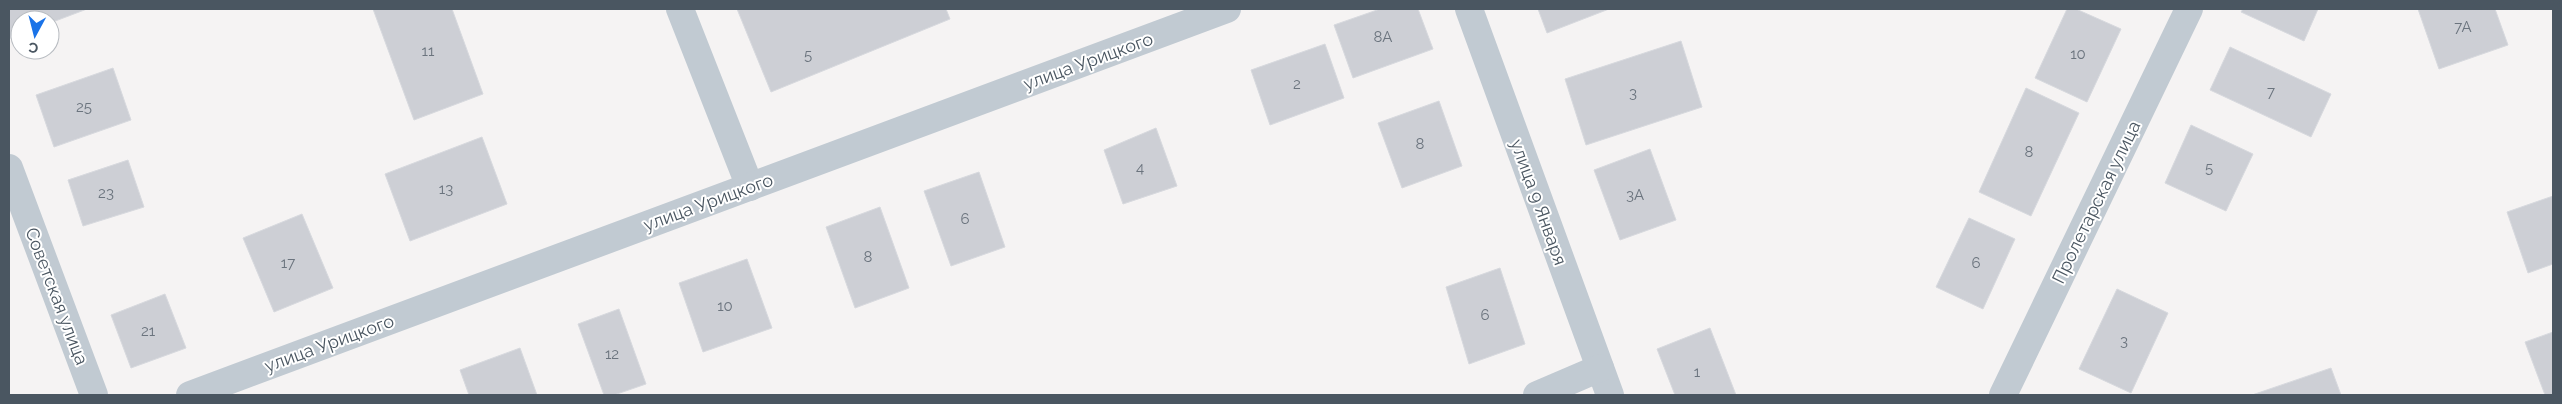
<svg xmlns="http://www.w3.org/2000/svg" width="2562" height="404" viewBox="0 0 2562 404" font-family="Raleway,sans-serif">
	<rect width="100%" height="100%" fill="#f5f3f3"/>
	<g fill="#cdcfd5" stroke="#d7d9de">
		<polygon points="9,9 87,9 50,23 50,20 20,20 20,35 11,39 9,32"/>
		<polygon points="373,9 452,9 483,94 414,120"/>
		<polygon points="737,9 946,9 950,19 771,92"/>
		<polygon points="1380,9 1418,9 1433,49 1353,78 1334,25"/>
		<polygon points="1538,9 1609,9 1547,33"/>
		<polygon points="2067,9 2076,9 2121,29 2087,102 2035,78"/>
		<polygon points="2243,9 2318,9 2304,41 2241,12"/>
		<polygon points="2418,9 2495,9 2508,45 2439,69"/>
		<polygon points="1681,41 1702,107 1586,145 1565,79"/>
		<polygon points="1325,44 1344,98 1270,125 1251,70"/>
		<polygon points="2230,47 2331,94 2311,137 2210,90"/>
		<polygon points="113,68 131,120 54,147 36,95"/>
		<polygon points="2026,88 2079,113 2031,216 1979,192"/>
		<polygon points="1439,101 1462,166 1402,188 1378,123"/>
		<polygon points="2191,125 2253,154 2226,211 2165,183"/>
		<polygon points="1156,128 1177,186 1123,204 1104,150"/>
		<polygon points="482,137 507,204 410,241 385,174"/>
		<polygon points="1650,149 1676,220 1620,240 1594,170"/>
		<polygon points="128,160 144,207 83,226 68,180"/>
		<polygon points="979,172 1005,247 951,266 924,191"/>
		<polygon points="2553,196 2553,264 2528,273 2507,212"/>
		<polygon points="880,207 909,288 855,308 826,227"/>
		<polygon points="302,214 333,288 274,312 243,238"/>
		<polygon points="1969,218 2015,239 1983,309 1936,287"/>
		<polygon points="747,259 772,328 703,352 679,283"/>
		<polygon points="1500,268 1525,344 1469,364 1446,287"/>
		<polygon points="2117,289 2168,313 2131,393 2079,369"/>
		<polygon points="165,294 186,348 131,368 111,315"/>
		<polygon points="619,309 646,384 614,395 604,395 578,324"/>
		<polygon points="1710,328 1736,395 1675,395 1657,349"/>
		<polygon points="2553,332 2553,395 2545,395 2525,342"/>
		<polygon points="520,348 537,395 469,395 460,370"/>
		<polygon points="2331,368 2341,395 2252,395"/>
	</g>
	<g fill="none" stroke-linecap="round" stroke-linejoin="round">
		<g stroke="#c1cad2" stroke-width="28">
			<polyline points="680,9 750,187"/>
			<polyline points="1469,9 1610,395"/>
			<polyline points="9,168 94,395"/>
			<polyline points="190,395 1227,9"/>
			<polyline points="1537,395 1600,368"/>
			<polyline points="2003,395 2189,9"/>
		</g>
	</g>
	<g text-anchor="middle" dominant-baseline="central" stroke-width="4" stroke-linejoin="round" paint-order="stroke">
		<g font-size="15" fill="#6b747e">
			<text x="2463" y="27">7А</text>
			<text x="1383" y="37">8А</text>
			<text x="428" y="51">11</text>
			<text x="2078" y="54">10</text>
			<text x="808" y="55">5</text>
			<text x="1297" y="84">2</text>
			<text x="2271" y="92">7</text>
			<text x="1633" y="93">3</text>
			<text x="84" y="107">25</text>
			<text x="1420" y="144">8</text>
			<text x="2029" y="152">8</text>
			<text x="1140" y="168">4</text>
			<text x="2209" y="168">5</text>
			<text x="446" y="189">13</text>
			<text x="106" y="193">23</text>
			<text x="1635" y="195">3А</text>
			<text x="965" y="219">6</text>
			<text x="868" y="257">8</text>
			<text x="288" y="263">17</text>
			<text x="1976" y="263">6</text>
			<text x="725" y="306">10</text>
			<text x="1485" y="315">6</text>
			<text x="148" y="331">21</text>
			<text x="2124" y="341">3</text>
			<text x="612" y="354">12</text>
			<text x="1697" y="372">1</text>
		</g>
		<g font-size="18" fill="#4a5661" stroke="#fff">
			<text transform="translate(1088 61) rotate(-20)">улица Урицкого</text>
			<text transform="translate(708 202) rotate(-20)">улица Урицкого</text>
			<text transform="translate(1539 202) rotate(70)">улица 9 Января</text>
			<text transform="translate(2096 202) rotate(-64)">Пролетарская улица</text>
			<text transform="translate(57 296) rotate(69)">Советская улица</text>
			<text transform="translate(329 343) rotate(-20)">улица Урицкого</text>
		</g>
	</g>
	<rect width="2562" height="404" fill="none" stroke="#4a5661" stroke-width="20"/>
	<g transform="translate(35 35) rotate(187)"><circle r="24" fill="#ffffff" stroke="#b7bbc0"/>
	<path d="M0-4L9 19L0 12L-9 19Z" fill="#1a73e8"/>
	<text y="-8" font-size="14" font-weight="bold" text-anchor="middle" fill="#4a5661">С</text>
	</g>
</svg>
